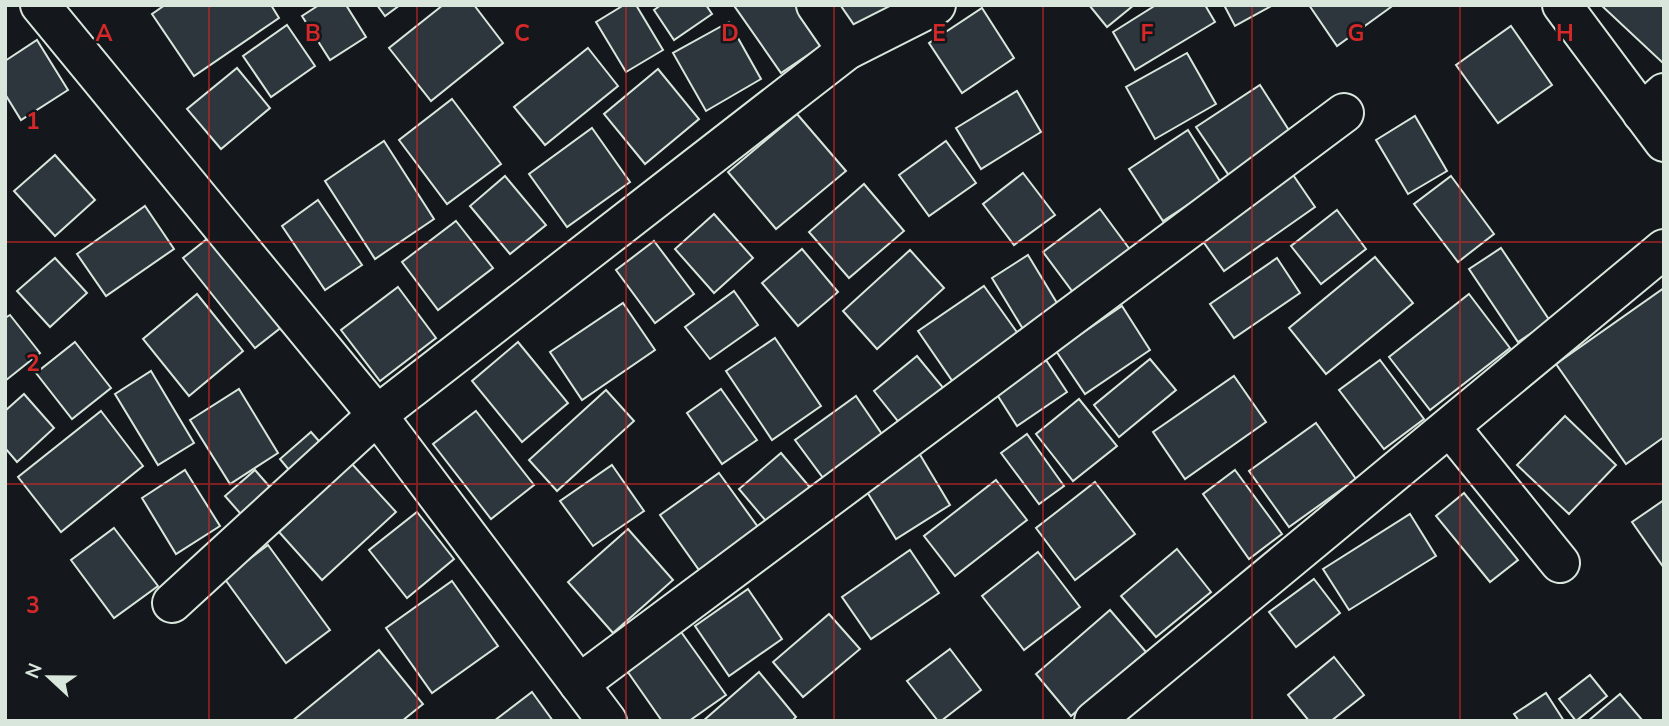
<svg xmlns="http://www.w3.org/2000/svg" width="1669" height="726" viewBox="0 0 1669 726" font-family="'Nunito Sans',sans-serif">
	<rect width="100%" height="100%" fill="#14181c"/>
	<g fill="#2c363c" stroke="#d8e6dc" stroke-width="2">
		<polygon points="165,5 271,5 279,18 194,76 152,14"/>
		<polygon points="319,5 346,5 366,37 330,60 302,16"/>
		<polygon points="377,5 400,5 385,16"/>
		<polygon points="443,5 474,5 503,43 431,101 389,48"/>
		<polygon points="624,5 636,5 663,50 626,72 596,22"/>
		<polygon points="661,5 706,5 712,14 674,40 654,10"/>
		<polygon points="737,5 799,5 824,44 781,73 735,7"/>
		<polygon points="828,5 889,5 890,7 847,35"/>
		<polygon points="1089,5 1134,5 1107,27"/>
		<polygon points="1156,5 1205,5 1215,22 1135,70 1113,32"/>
		<polygon points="1224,5 1273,5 1235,26"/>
		<polygon points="1309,5 1390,5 1391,7 1337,46"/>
		<polygon points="1601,5 1664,5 1664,64"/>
		<polygon points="982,8 1014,58 962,93 929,43"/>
		<polygon points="729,22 761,79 706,111 673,53"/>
		<polygon points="287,25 315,66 271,97 243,56"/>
		<polygon points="1511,26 1552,85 1498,123 1456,65"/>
		<polygon points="37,40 68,90 21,120 5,94 5,61"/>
		<polygon points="588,48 618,86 545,145 514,107"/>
		<polygon points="1187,53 1216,104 1155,139 1126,87"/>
		<polygon points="237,68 270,108 221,149 187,109"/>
		<polygon points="658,69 699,119 645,164 604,114"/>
		<polygon points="1260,85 1292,135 1230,177 1196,127"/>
		<polygon points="1017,91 1041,132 981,169 956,128"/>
		<polygon points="452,99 501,164 447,204 399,140"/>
		<polygon points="797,114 846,171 776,229 728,172"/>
		<polygon points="1415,116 1447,171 1408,194 1376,140"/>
		<polygon points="592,128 630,182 567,227 529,174"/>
		<polygon points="1188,130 1221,183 1163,221 1129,169"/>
		<polygon points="384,141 434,219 375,259 325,181"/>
		<polygon points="946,141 976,183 929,216 899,175"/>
		<polygon points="55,155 95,200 55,236 14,191"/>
		<polygon points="1289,169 1315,207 1224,271 1197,233"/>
		<polygon points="1023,173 1055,215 1014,245 983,204"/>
		<polygon points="505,176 546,225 510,254 470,206"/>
		<polygon points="1451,176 1494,234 1458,262 1414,204"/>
		<polygon points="864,184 904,231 849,278 809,232"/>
		<polygon points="318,200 362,265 325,290 282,226"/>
		<polygon points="145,206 174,249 106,296 77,254"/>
		<polygon points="1100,209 1131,251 1075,295 1043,252"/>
		<polygon points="1337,210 1366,249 1321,284 1291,246"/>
		<polygon points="714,214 753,258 714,293 675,249"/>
		<polygon points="456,221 493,268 438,310 402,262"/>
		<polygon points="212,235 283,326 255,348 183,258"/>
		<polygon points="654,241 694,294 655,323 616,270"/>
		<polygon points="1501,248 1550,321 1518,342 1469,269"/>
		<polygon points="802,249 838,292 798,326 762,283"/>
		<polygon points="910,250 944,288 877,349 843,311"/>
		<polygon points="1028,255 1063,313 1026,334 992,278"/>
		<polygon points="1375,257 1413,303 1326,374 1289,328"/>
		<polygon points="55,258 87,293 50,327 17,291"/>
		<polygon points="1277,258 1300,293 1234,338 1210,304"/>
		<polygon points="984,286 1019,335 953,382 918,331"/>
		<polygon points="398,287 436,338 380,381 341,330"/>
		<polygon points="1664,288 1664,437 1626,464 1556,364"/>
		<polygon points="734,291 758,325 710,359 685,327"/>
		<polygon points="197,294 243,351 189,396 143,339"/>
		<polygon points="1469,294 1510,348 1430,410 1389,357"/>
		<polygon points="623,303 655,350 582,400 550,352"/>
		<polygon points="1122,306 1150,350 1085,394 1056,351"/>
		<polygon points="10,315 40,353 5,381 5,318"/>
		<polygon points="775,338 821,406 772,440 726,371"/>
		<polygon points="75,342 111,388 72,419 36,373"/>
		<polygon points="518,342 568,403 522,442 472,381"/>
		<polygon points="917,356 945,390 901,425 874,391"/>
		<polygon points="1150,359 1176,390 1119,437 1094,405"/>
		<polygon points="1046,360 1067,392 1017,426 996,393"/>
		<polygon points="1380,360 1424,419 1384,449 1339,390"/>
		<polygon points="151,371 194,443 158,465 115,394"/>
		<polygon points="1234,376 1266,422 1185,479 1153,432"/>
		<polygon points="239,389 278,453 230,484 190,420"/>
		<polygon points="721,389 757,440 722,464 687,413"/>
		<polygon points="606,390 634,421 557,491 529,460"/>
		<polygon points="24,394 54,428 17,462 5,448 5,411"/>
		<polygon points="856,396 888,443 829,486 795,440"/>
		<polygon points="1079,399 1117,446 1073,481 1036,434"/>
		<polygon points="101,411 143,466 61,532 18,477"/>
		<polygon points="476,411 534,485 491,519 433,444"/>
		<polygon points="1565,416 1616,465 1569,514 1517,465"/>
		<polygon points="1316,423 1356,479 1289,527 1249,471"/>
		<polygon points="311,432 326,449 294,476 280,459"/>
		<polygon points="1027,434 1064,486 1039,504 1001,453"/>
		<polygon points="781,453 813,491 771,527 739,489"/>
		<polygon points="919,453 950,505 896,539 864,487"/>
		<polygon points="352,464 396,512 322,580 279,532"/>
		<polygon points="612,465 644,511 593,546 560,501"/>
		<polygon points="185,470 220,526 176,554 142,498"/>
		<polygon points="255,470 276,494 247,521 225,496"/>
		<polygon points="1235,470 1282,534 1249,559 1203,494"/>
		<polygon points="719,473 758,527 699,570 660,515"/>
		<polygon points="996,480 1027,520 955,576 924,536"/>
		<polygon points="1095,482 1135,534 1075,580 1036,528"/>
		<polygon points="1464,493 1518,560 1490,582 1436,516"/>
		<polygon points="1664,500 1664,568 1632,522"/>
		<polygon points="417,512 454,559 407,598 369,550"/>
		<polygon points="1410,514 1436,556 1349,610 1323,569"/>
		<polygon points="114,528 158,586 114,618 71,560"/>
		<polygon points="628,529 673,580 613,633 568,582"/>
		<polygon points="268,545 330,630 286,663 224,578"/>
		<polygon points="1177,549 1211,592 1156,637 1121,596"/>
		<polygon points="910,550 939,593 871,639 842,597"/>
		<polygon points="1038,552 1080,607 1024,650 982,596"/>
		<polygon points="1314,579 1340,613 1296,647 1269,612"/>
		<polygon points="452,581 498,646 432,693 386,628"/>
		<polygon points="748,589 782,639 729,676 695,626"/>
		<polygon points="1110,610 1146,652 1071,716 1036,674"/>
		<polygon points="829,614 860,649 803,697 773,662"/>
		<polygon points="679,629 726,695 689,721 662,721 625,668"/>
		<polygon points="950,649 981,690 941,721 938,721 907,681"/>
		<polygon points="379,650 423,704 402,721 292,721"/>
		<polygon points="1334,657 1364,695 1331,721 1309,721 1288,695"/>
		<polygon points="759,672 796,717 792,721 703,721"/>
		<polygon points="1590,675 1607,696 1576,721 1559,699"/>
		<polygon points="532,692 553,721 494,721"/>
		<polygon points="1546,693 1564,721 1519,721 1514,714"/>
		<polygon points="1620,694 1643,721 1588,721"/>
	</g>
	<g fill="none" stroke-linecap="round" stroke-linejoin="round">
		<g stroke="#d8e6dc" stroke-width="42">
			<g id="street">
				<polyline points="40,5 377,415 607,721"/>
				<polyline points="816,5 847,50"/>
				<polyline points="1642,113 1664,93"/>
				<polyline points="1450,427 1560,563"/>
				<polyline points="172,603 377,415 847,50 936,5"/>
				<polyline points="579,684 1344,113"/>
				<polyline points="1094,721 1664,249"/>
			</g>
		</g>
		<g stroke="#d8e6dc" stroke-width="42">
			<polyline id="secondary" points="1562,5 1664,142"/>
		</g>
		<use href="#street" stroke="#14181c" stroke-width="38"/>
		<use href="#secondary" stroke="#14181c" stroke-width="38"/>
	</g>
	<path fill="none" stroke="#d62828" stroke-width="2" stroke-opacity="0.55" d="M209 5V721M417 5V721M626 5V721M834 5V721M1043 5V721M1252 5V721M1460 5V721M5 242H1664M5 484H1664"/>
	<g font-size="23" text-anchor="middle" font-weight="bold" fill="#d62828" stroke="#14181c" stroke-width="5" stroke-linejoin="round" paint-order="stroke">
		<text x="104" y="41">A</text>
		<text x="313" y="41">B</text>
		<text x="522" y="41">C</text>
		<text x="730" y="41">D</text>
		<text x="939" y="41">E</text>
		<text x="1147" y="41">F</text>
		<text x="1356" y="41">G</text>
		<text x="1565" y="41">H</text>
		<text x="33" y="129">1</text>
		<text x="33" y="371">2</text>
		<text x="33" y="613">3</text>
	</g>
	<rect width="1669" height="726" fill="none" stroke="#d8e6dc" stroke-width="14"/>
	<g transform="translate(49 677) rotate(292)" stroke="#14181c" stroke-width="5" paint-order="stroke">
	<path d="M0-5L12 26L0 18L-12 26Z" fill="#d8e6dc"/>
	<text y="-10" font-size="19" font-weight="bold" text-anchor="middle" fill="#d8e6dc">N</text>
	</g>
</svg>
